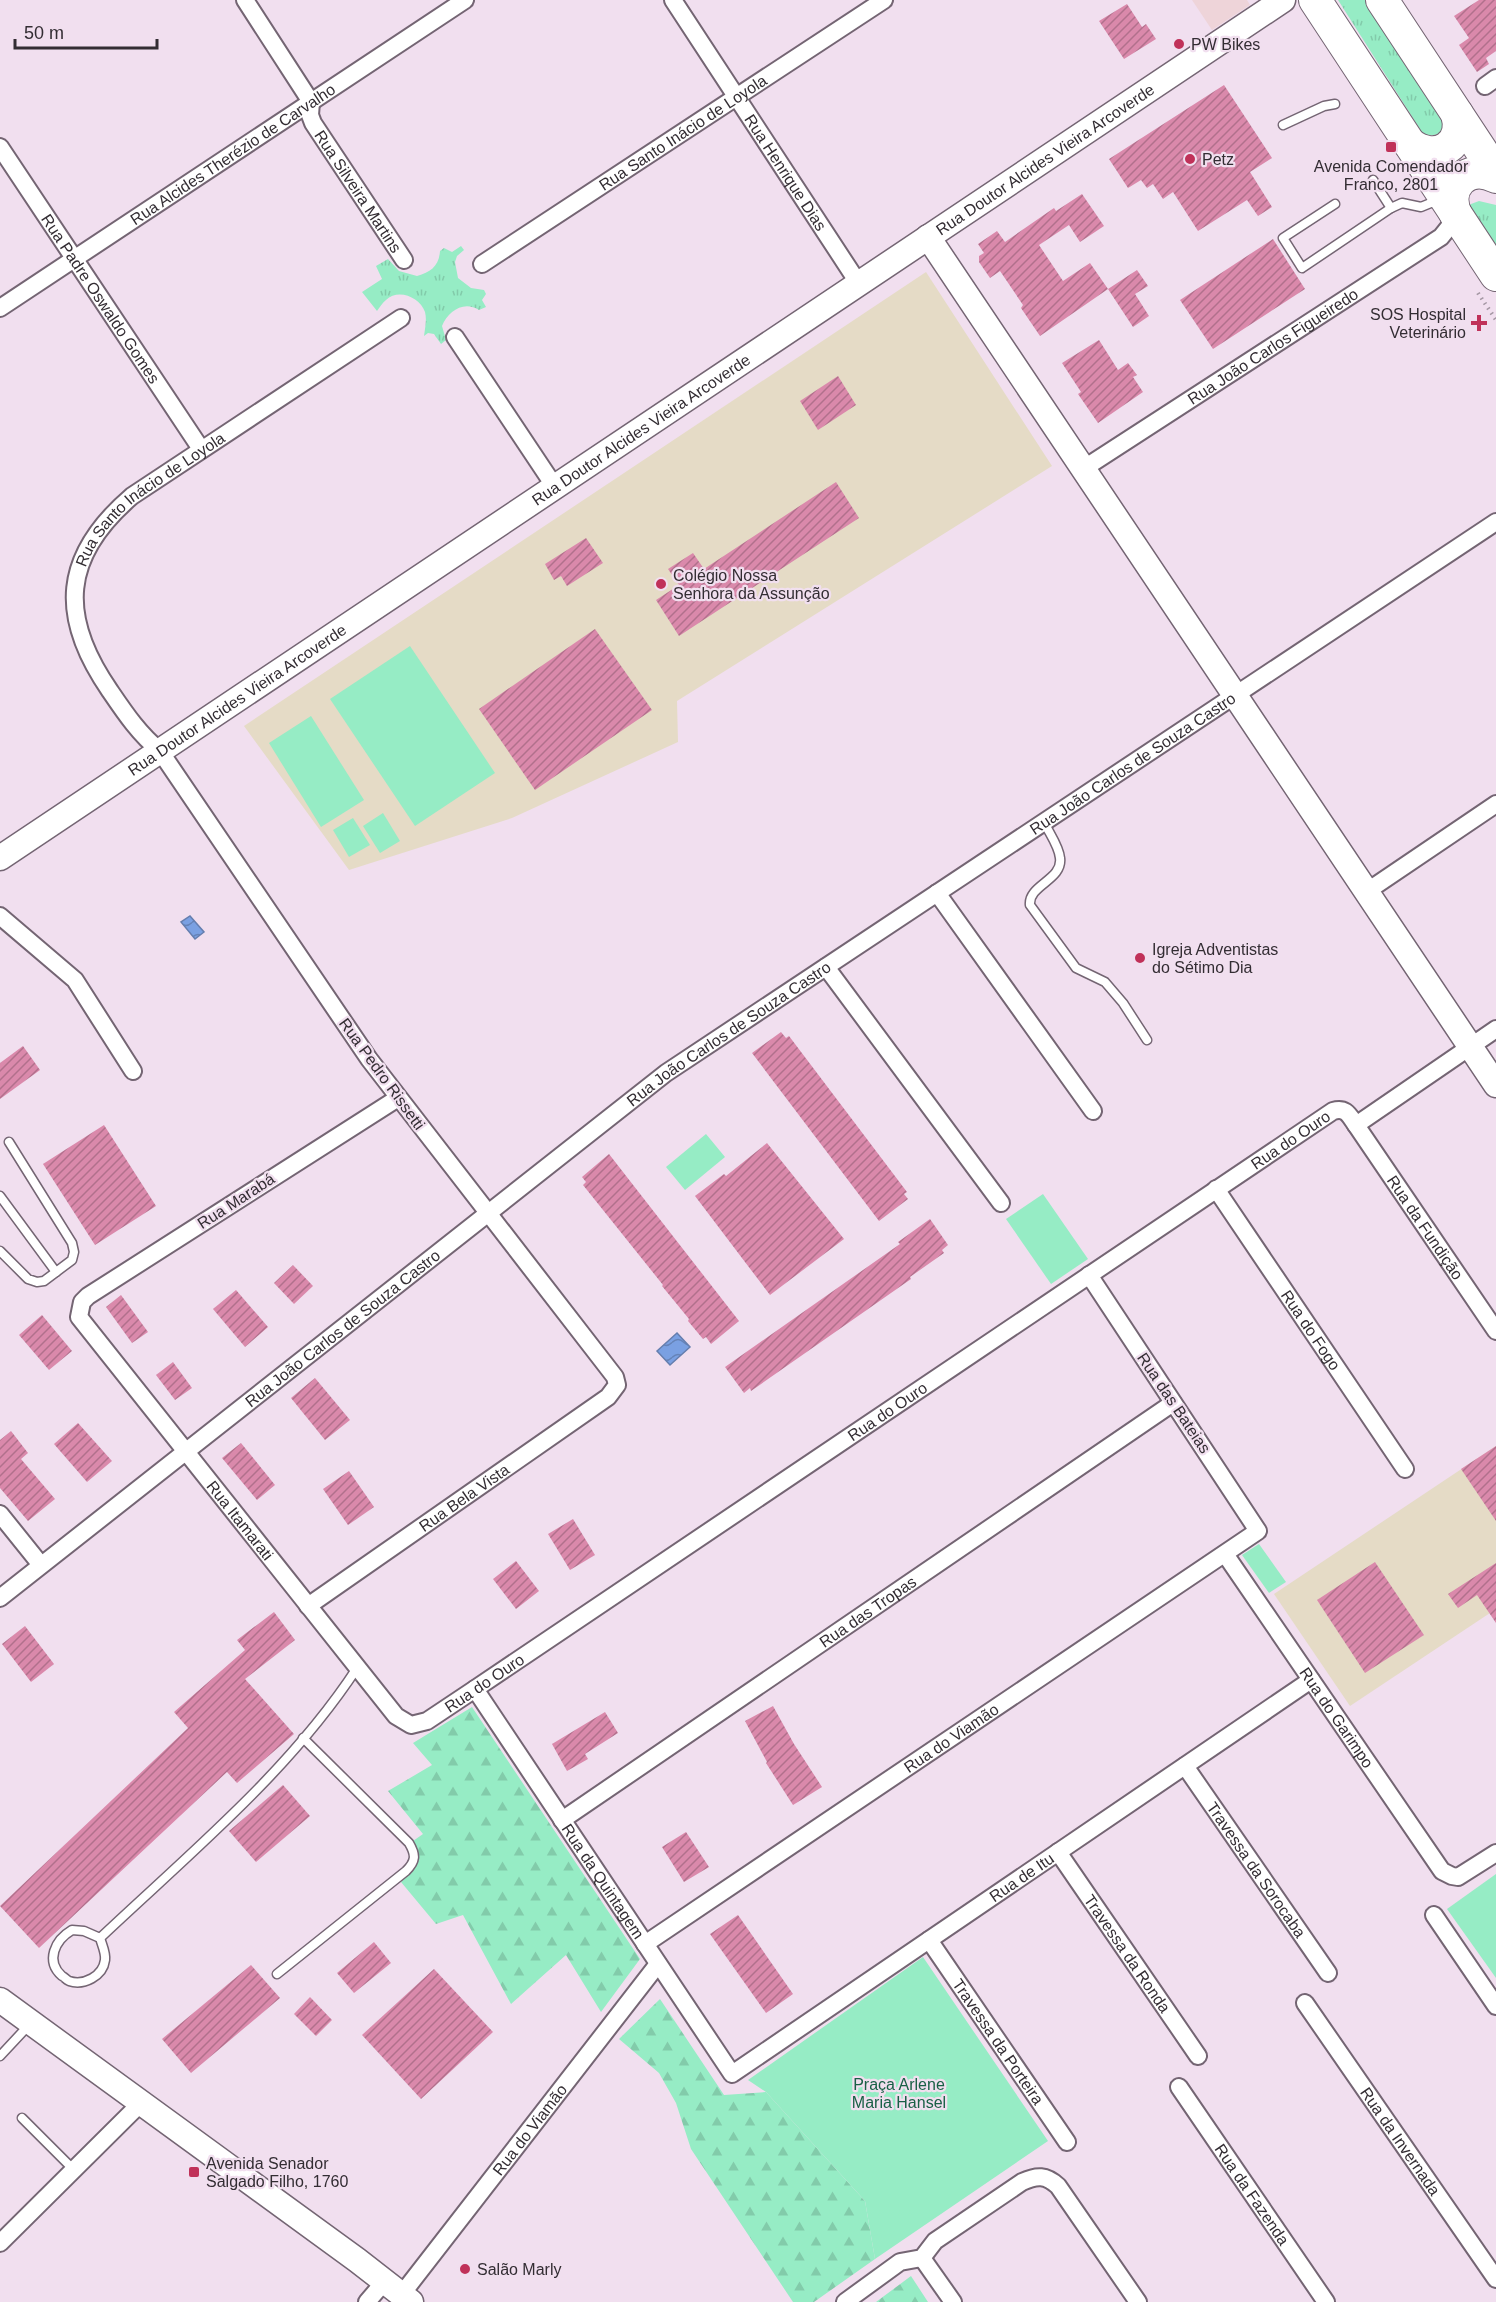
<svg xmlns="http://www.w3.org/2000/svg" width="1496" height="2302" viewBox="0 0 1496 2302" font-family="Arial,sans-serif">
	<defs>
		<pattern id="grass-tufts" width="24" height="20" patternUnits="userSpaceOnUse" patternTransform="scale(1.5)"><rect width="24" height="20" fill="#96ecc5"/><path d="M3 7l-1-3M5 7V3M7 7l1-3M15 17l-1-3M17 17v-4M19 17l1-3" fill="none" stroke="#82cbaa"/></pattern>
		<pattern id="forest-firs" width="22" height="20" patternUnits="userSpaceOnUse" patternTransform="scale(1.5)"><rect width="22" height="20" fill="#96ecc5"/><path d="M5 1l3.5 6h-7zM16 11l3.5 6h-7z" fill="#82cbaa"/></pattern>
		<pattern id="water-waves" width="16" height="10" patternUnits="userSpaceOnUse" patternTransform="scale(1.5)"><rect width="16" height="10" fill="#7aa0e2"/><path d="M0 5q4-4 8 0t8 0" fill="none" stroke="#6583b8"/></pattern>
		<pattern id="building-hatch" width="6" height="6" patternUnits="userSpaceOnUse" patternTransform="scale(1.5)"><rect width="6" height="6" fill="#da89ab"/><path d="M-1 1l2-2M0 6l6-6M5 7l2-2" fill="none" stroke="#b1708c"/></pattern>
	</defs>
	<rect width="100%" height="100%" fill="#f1dfef"/>
	<polygon fill="#eed4d9" points="1192,0 1247,0 1250,5 1212,30"/>
	<g fill="#e5dbc6">
		<polygon points="926,272 1052,466 677,701 678,742 512,818 349,870 244,726"/>
		<polygon points="1496,1446 1496,1609 1350,1706 1274,1594"/>
	</g>
	<g fill="url(#grass-tufts)">
		<path d="M1338 0H1365L1447 124C1441 135 1434 137 1423 134Z"/>
		<polygon points="1479,201 1496,205 1496,258 1464,210 1471,204"/>
		<path d="M461 246 464 250 457 256 455 262 458 278 471 288 484 290 486 294 482 300 486 307 479 310C464 300 448 311 442 326L446 340 441 344 434 334 428 333 424 336C425 328 427 320 425 312 420 297 398 288 386 300 382 303 380 307 377 311L362 292 382 279 376 266 388 259 399 271 417 276C431 272 439 266 440 251L444 248 452 252Z"/>
	</g>
	<g fill="url(#forest-firs)">
		<polygon points="472,1707 640,1959 601,2012 566,1955 511,2004 463,1915 436,1924 401,1882 418,1861 413,1841 423,1834 388,1791 432,1765 413,1743"/>
		<polygon points="660,1999 724,2095 766,2092 865,2201 875,2259 814,2302 793,2302 691,2149 676,2103 659,2073 619,2039"/>
		<polygon points="911,2276 928,2302 876,2302"/>
	</g>
	<g fill="#96ecc5">
		<polygon points="410,646 495,773 415,826 330,699"/>
		<polygon points="311,716 364,800 321,827 269,743"/>
		<polygon points="383,813 400,841 380,853 363,826"/>
		<polygon points="353,818 370,845 349,857 333,830"/>
		<polygon points="706,1134 725,1157 685,1190 666,1167"/>
		<polygon points="1043,1194 1088,1259 1051,1284 1006,1219"/>
		<polygon points="1259,1544 1286,1582 1269,1593 1242,1555"/>
		<polygon points="1496,1874 1496,1978 1447,1909"/>
		<polygon points="923,1957 1048,2141 875,2259 865,2201 766,2092 748,2080"/>
	</g>
	<g fill="url(#water-waves)" stroke="#657eae" stroke-width="1.5">
		<polygon points="190,916 204,932 195,939 181,922"/>
		<polygon points="677,1333 690,1347 670,1365 657,1351"/>
	</g>
	<g fill="url(#building-hatch)">
		<polygon points="1479,0 1496,0 1496,51 1486,58 1489,64 1477,72 1459,45 1469,38 1454,16"/>
		<polygon points="1127,4 1142,27 1146,24 1156,39 1124,59 1099,21"/>
		<polygon points="1224,85 1272,158 1250,172 1272,207 1258,216 1247,200 1198,231 1173,192 1163,199 1153,184 1147,188 1141,180 1128,188 1109,159"/>
		<polygon points="1082,194 1104,226 1080,242 1069,225 1039,245 1063,281 1090,263 1108,289 1040,336 1021,308 1023,305 1000,271 990,278 979,262 979,256 984,253 978,244 997,231 1005,242 1054,208 1056,211"/>
		<polygon points="1273,239 1305,289 1213,349 1180,300"/>
		<polygon points="1137,270 1148,286 1135,294 1149,316 1133,327 1108,289"/>
		<polygon points="1099,340 1118,370 1128,363 1137,375 1133,377 1143,392 1098,423 1078,394 1081,392 1062,363"/>
		<polygon points="838,376 856,405 818,430 800,401"/>
		<polygon points="836,482 859,518 679,636 656,600 679,585 668,569 693,553 704,569"/>
		<polygon points="586,538 603,563 567,586 561,576 554,580 545,564"/>
		<polygon points="595,629 652,710 535,790 479,709"/>
		<polygon points="781,1032 786,1038 789,1036 907,1192 904,1194 908,1199 879,1221 752,1053"/>
		<polygon points="23,1046 40,1070 0,1099 0,1063"/>
		<polygon points="104,1125 156,1206 95,1245 43,1164"/>
		<polygon points="767,1143 844,1239 770,1295 695,1196 724,1174 726,1176"/>
		<polygon points="609,1154 739,1321 711,1344 706,1337 703,1339 688,1321 689,1319 662,1286 663,1285 583,1185 586,1182 582,1177"/>
		<polygon points="930,1219 948,1245 942,1250 944,1253 910,1277 911,1279 751,1391 750,1388 744,1393 725,1367 900,1244 898,1242"/>
		<polygon points="293,1265 313,1286 294,1304 274,1283"/>
		<polygon points="236,1290 268,1327 245,1347 213,1309"/>
		<polygon points="121,1295 148,1332 132,1343 106,1307"/>
		<polygon points="42,1315 72,1351 49,1370 19,1335"/>
		<polygon points="173,1362 192,1388 175,1400 156,1375"/>
		<polygon points="315,1378 350,1420 325,1440 291,1398"/>
		<polygon points="78,1423 112,1461 87,1482 54,1444"/>
		<polygon points="11,1431 28,1453 21,1459 55,1499 28,1521 0,1488 0,1440"/>
		<polygon points="241,1443 275,1485 257,1500 222,1458"/>
		<polygon points="1496,1446 1496,1521 1461,1469"/>
		<polygon points="349,1471 374,1507 348,1525 323,1489"/>
		<polygon points="573,1519 595,1555 570,1570 548,1534"/>
		<polygon points="516,1561 539,1591 516,1609 493,1579"/>
		<polygon points="1375,1562 1424,1635 1365,1673 1317,1600"/>
		<polygon points="1496,1563 1496,1623 1477,1595 1458,1608 1448,1594"/>
		<polygon points="274,1612 295,1640 245,1679 294,1734 237,1783 227,1772 39,1948 0,1906 188,1728 174,1712 245,1650 237,1640"/>
		<polygon points="25,1626 54,1664 31,1682 2,1644"/>
		<polygon points="773,1706 794,1744 822,1787 793,1805 766,1763 767,1762 745,1721"/>
		<polygon points="605,1712 618,1733 585,1754 588,1759 567,1771 552,1744"/>
		<polygon points="283,1785 310,1816 256,1862 229,1831"/>
		<polygon points="686,1832 709,1867 684,1882 662,1847"/>
		<polygon points="738,1915 793,1994 766,2013 710,1934"/>
		<polygon points="374,1942 391,1963 354,1993 337,1973"/>
		<polygon points="251,1965 280,1998 191,2073 162,2039"/>
		<polygon points="434,1969 493,2032 421,2099 362,2035"/>
		<polygon points="310,1997 332,2020 316,2036 294,2014"/>
	</g>
	<g fill="none" stroke-linecap="round" stroke-linejoin="round">
		<g stroke="#746573" stroke-width="11">
			<g id="lane">
				<polyline points="1283,125 1324,106 1335,104"/>
				<polyline points="1373,180 1391,208 1402,203 1421,207 1438,200"/>
				<polyline points="1335,204 1283,238 1302,268 1391,208"/>
				<path d="M1044 822C1049 833 1059 846 1060 858 1063 880 1028 885 1030 905L1076 968 1105 982 1123 1003 1147 1040"/>
				<polyline points="0,1196 56,1272"/>
				<polyline points="0,1251 28,1279 37,1282 44,1281 72,1260 74,1252 72,1243 9,1142"/>
				<path d="M72 1930 84 1931 100 1938C102 1945 106 1953 105 1960 103 1976 84 1986 69 1981 68 1981 63 1976 62 1976 45 1961 55 1940 72 1930Z"/>
				<path d="M100 1938C190 1853 289 1772 357 1668"/>
				<path d="M277 1974 406 1871C416 1861 416 1855 409 1843L303 1738"/>
				<polyline points="0,2056 29,2025"/>
				<polyline points="22,2118 74,2170"/>
			</g>
		</g>
		<g stroke="#746573" stroke-width="20">
			<g id="street">
				<path id="s1" d="M245 0 311 102 310 115 313 123 404 260"/>
				<path id="s2" d="M673 0 859 284"/>
				<polyline points="1485,86 1496,78"/>
				<path id="s3" d="M0 147 201 449"/>
				<path id="s4" d="M482 264 884 0"/>
				<path id="s5" d="M0 308 465 0"/>
				<polyline points="455,337 555,487"/>
				<path id="s6" d="M1083 469 1441 237 1457 217"/>
				<polyline points="1366,892 1496,804"/>
				<polyline points="937,893 1093,1111"/>
				<polyline points="0,916 75,980 133,1071"/>
				<polyline points="826,967 1001,1203"/>
				<path id="s7" d="M398 1098 88 1296 82 1302 79 1317 396 1716 411 1725 427 1721 475 1689 1333 1111C1346 1107 1349 1115 1356 1125L1496 1331"/>
				<polyline points="1356,1125 1496,1029"/>
				<path id="s8" d="M1216 1189 1405 1469"/>
				<polyline points="0,1514 41,1565"/>
				<path id="s9" d="M1225 1554 1442 1871 1452 1876 1458 1877 1496 1853"/>
				<path id="s10" d="M0 1598 666 1073 1496 522"/>
				<path id="s11" d="M308 1606 608 1397 617 1385 615 1377 369 1059 160 751C139 734 125 713 110 691 58 616 62 556 132 496L401 318"/>
				<path id="s12" d="M475 1689 732 2074 1311 1680"/>
				<path id="s13" d="M1185 1766 1328 1973"/>
				<path id="s14" d="M562 1820 1173 1403"/>
				<path id="s15" d="M1058 1852 1198 2056"/>
				<polyline points="1434,1915 1496,2006"/>
				<path id="s16" d="M929 1940 1067 2142"/>
				<path id="s17" d="M645 1944 1258 1531 1089 1275"/>
				<path id="s18" d="M1305 2003 1496 2279"/>
				<path id="s19" d="M1179 2087 1326 2302"/>
				<polyline points="0,2243 141,2103"/>
				<polyline points="922,2258 953,2302"/>
				<path id="s20" d="M402 2294 658 1964"/>
				<polyline points="367,2302 385,2281"/>
				<path d="M845 2302 900 2262 922 2258 935 2241 1022 2182C1037 2175 1046 2175 1058 2186L1138 2302"/>
			</g>
		</g>
		<g stroke="#746573" stroke-width="27">
			<g id="secondary">
				<polyline points="928,237 1496,1085"/>
				<path id="s21" d="M0 858 1283 0"/>
				<polyline points="0,2000 357,2260 411,2302"/>
			</g>
		</g>
		<g stroke="#746573" stroke-width="34">
			<g id="highway">
				<polyline points="1315,0 1496,275"/>
				<polyline points="1382,0 1496,173"/>
				<path d="M1410 144C1436 164 1466 145 1457 114"/>
				<path d="M1457 217C1442 188 1467 162 1496 177"/>
			</g>
		</g>
		<polyline stroke="#a497a3" stroke-width="4" stroke-dasharray="1.5 4.5" stroke-linecap="butt" points="1478,293 1496,320"/>
		<use href="#lane" stroke="#fff" stroke-width="8"/>
		<use href="#street" stroke="#fff" stroke-width="16"/>
		<use href="#secondary" stroke="#fff" stroke-width="24"/>
		<use href="#highway" stroke="#fff" stroke-width="32"/>
	</g>
	<g fill="#c03159" stroke="#f1dfef" stroke-width="2">
		<circle cx="1179" cy="44" r="6"/>
		<rect x="1385" y="141" width="12" height="12" rx="3"/>
		<circle cx="1190" cy="159" r="6"/>
		<path d="M1476 314h6v6h6v6h-6v6h-6v-6h-6v-6h6z"/>
		<circle cx="661" cy="584" r="6"/>
		<circle cx="1140" cy="958" r="6"/>
		<rect x="188" y="2166" width="12" height="12" rx="3"/>
		<circle cx="465" cy="2269" r="6"/>
	</g>
	<g text-anchor="middle" dominant-baseline="central" stroke-width="4.5" stroke-linejoin="round" paint-order="stroke">
		<g font-size="16" fill="#332d33" stroke="#f1dfef" text-anchor="start">
			<text x="1191" y="44">PW Bikes</text>
			<text x="1202" y="159">Petz</text>
			<text x="1391" y="166" text-anchor="middle">Avenida Comendador<tspan x="1391" dy="18">Franco, 2801</tspan></text>
			<text x="1466" y="314" text-anchor="end">SOS Hospital<tspan x="1466" dy="18">Veterinário</tspan></text>
			<text x="673" y="575">Colégio Nossa<tspan x="673" dy="18">Senhora da Assunção</tspan></text>
			<text x="1152" y="949">Igreja Adventistas<tspan x="1152" dy="18">do Sétimo Dia</tspan></text>
			<text x="206" y="2163">Avenida Senador<tspan x="206" dy="18">Salgado Filho, 1760</tspan></text>
			<text x="477" y="2269">Salão Marly</text>
		</g>
		<g font-size="16" fill="#332d33" stroke="#f1dfef">
			<text stroke="none"><textPath href="#s4" startOffset="240">Rua Santo Inácio de Loyola</textPath></text>
			<text stroke="none"><textPath href="#s5" startOffset="279">Rua Alcides Therézio de Carvalho</textPath></text>
			<text stroke="none"><textPath href="#s21" startOffset="1257">Rua Doutor Alcides Vieira Arcoverde</textPath></text>
			<text stroke="none"><textPath href="#s2" startOffset="206">Rua Henrique Dias</textPath></text>
			<text stroke="none"><textPath href="#s1" startOffset="225">Rua Silveira Martins</textPath></text>
			<text stroke="none"><textPath href="#s3" startOffset="182">Rua Padre Oswaldo Gomes</textPath></text>
			<text stroke="none"><textPath href="#s6" startOffset="226">Rua João Carlos Figueiredo</textPath></text>
			<text stroke="none"><textPath href="#s21" startOffset="771">Rua Doutor Alcides Vieira Arcoverde</textPath></text>
			<text stroke="none"><textPath href="#s11" startOffset="1474">Rua Santo Inácio de Loyola</textPath></text>
			<text stroke="none"><textPath href="#s21" startOffset="285">Rua Doutor Alcides Vieira Arcoverde</textPath></text>
			<text stroke="none"><textPath href="#s10" startOffset="1408">Rua João Carlos de Souza Castro</textPath></text>
			<text stroke="none"><textPath href="#s10" startOffset="922">Rua João Carlos de Souza Castro</textPath></text>
			<text transform="translate(382 1074) rotate(54)">Rua Pedro Rissetti</text>
			<text stroke="none"><textPath href="#s7" startOffset="1976">Rua do Ouro</textPath></text>
			<text transform="translate(236 1201) rotate(-33)">Rua Marabá</text>
			<text stroke="none"><textPath href="#s7" startOffset="2181">Rua da Fundição</textPath></text>
			<text stroke="none"><textPath href="#s10" startOffset="436">Rua João Carlos de Souza Castro</textPath></text>
			<text stroke="none"><textPath href="#s8" startOffset="170">Rua do Fogo</textPath></text>
			<text transform="translate(1174 1403) rotate(56)">Rua das Bateias</text>
			<text stroke="none"><textPath href="#s7" startOffset="1490">Rua do Ouro</textPath></text>
			<text stroke="none"><textPath href="#s11" startOffset="190">Rua Bela Vista</textPath></text>
			<text stroke="none"><textPath href="#s7" startOffset="651">Rua Itamarati</textPath></text>
			<text stroke="none"><textPath href="#s14" startOffset="370">Rua das Tropas</textPath></text>
			<text stroke="none"><textPath href="#s7" startOffset="1004">Rua do Ouro</textPath></text>
			<text stroke="none"><textPath href="#s9" startOffset="198">Rua do Garimpo</textPath></text>
			<text stroke="none"><textPath href="#s17" startOffset="369">Rua do Viamão</textPath></text>
			<text stroke="none"><textPath href="#s13" startOffset="126">Travessa da Sorocaba</textPath></text>
			<text stroke="none"><textPath href="#s12" startOffset="813">Rua de Itu</textPath></text>
			<text stroke="none"><textPath href="#s12" startOffset="231">Rua da Quintagem</textPath></text>
			<text stroke="none"><textPath href="#s15" startOffset="123">Travessa da Ronda</textPath></text>
			<text stroke="none"><textPath href="#s16" startOffset="123">Travessa da Porteira</textPath></text>
			<text stroke="none"><textPath href="#s20" startOffset="208">Rua do Viamão</textPath></text>
			<text stroke="none"><textPath href="#s18" startOffset="168">Rua da Invernada</textPath></text>
			<text stroke="none"><textPath href="#s19" startOffset="130">Rua da Fazenda</textPath></text>
		</g>
		<g font-size="16" fill="#196046" stroke="#f1dfef">
			<text x="899" y="2084">Praça Arlene<tspan x="899" dy="18">Maria Hansel</tspan></text>
		</g>
	</g>
	<path d="M15 39v9h142v-9" fill="none" stroke="#332d33" stroke-width="3"/>
	<text x="24" y="39" font-size="18" fill="#332d33" stroke="#f1dfef" stroke-width="4.5" paint-order="stroke">50 m</text>
</svg>
